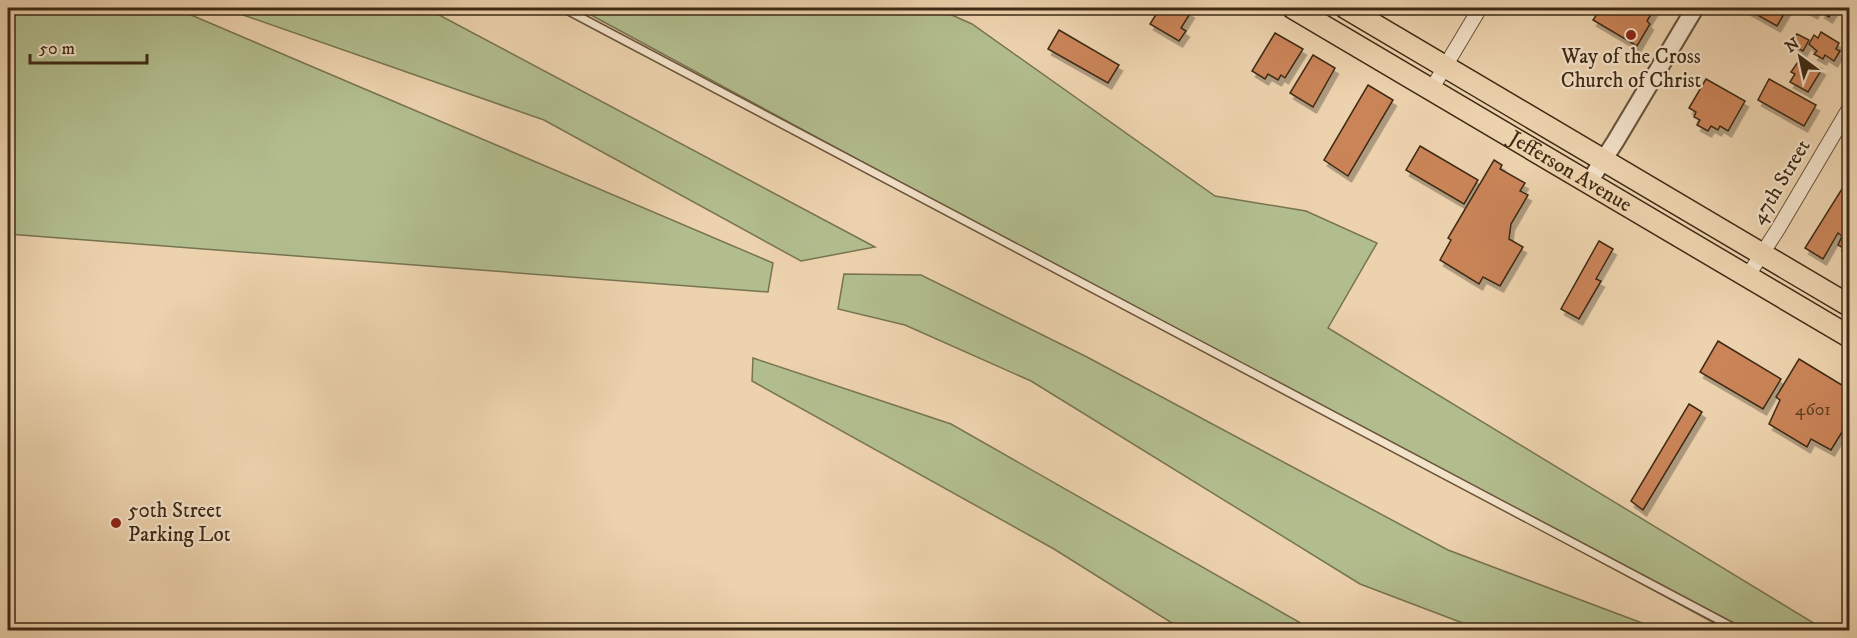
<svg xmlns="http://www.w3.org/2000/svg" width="1857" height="638" viewBox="0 0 1857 638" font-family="'IM FELL DW Pica',serif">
	<defs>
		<filter id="shadow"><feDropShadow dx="3.5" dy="6" stdDeviation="0" flood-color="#0004"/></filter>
	</defs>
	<rect width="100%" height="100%" fill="#ecd2ad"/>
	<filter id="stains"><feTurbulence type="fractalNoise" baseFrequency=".00333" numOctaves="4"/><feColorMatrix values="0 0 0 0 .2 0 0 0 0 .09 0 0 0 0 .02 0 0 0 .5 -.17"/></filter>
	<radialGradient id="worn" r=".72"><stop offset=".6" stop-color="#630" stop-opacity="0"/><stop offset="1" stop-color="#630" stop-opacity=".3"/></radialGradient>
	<g fill="#b2bd8e" stroke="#787451" stroke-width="1.5">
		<polygon points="8,8 160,8 184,12 773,263 768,292 8,234"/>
		<polygon points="223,8 426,8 875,247 801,261 544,120"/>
		<polygon points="578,8 936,8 972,24 1215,196 1306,211 1377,243 1328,328 1825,630 1727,630"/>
		<polygon points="844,274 921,275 1087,357 1448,550 1642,623 1656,630 1481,630 1360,584 1031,381 905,325 838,309"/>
		<polygon points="753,358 951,424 1313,630 1183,630 1054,549 752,381"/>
	</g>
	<g fill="#ca8459" stroke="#3e2a14" stroke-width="1.5" filter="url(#shadow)">
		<polygon points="1160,8 1183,8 1191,12 1181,28 1186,31 1179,41 1150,24"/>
		<polygon points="1601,8 1655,8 1647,21 1650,24 1637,46 1593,20"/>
		<polygon points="1745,8 1785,8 1787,9 1777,26"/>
		<polygon points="1805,8 1817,8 1814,13"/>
		<polygon points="1823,8 1834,9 1829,17 1821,12"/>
		<polygon points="1059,30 1119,65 1108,83 1048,49"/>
		<polygon points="1821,32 1839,43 1836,49 1840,51 1834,61 1825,55 1823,59 1814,54 1817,51 1809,44 1814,35 1818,38"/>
		<polygon points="1275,33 1303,49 1285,78 1281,75 1278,80 1268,74 1265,79 1252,71"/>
		<polygon points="1797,34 1809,40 1803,51 1790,44"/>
		<polygon points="1313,55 1335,68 1313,107 1290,93"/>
		<polygon points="1800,59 1803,61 1805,59 1822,69 1808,92 1790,82 1795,74 1791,72"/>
		<polygon points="1706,79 1745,101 1728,131 1720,126 1718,130 1711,126 1708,131 1697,125 1700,120 1694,117 1696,112 1689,108"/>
		<polygon points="1769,79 1816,105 1804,126 1758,100"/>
		<polygon points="1368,85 1393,100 1348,176 1324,160"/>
		<polygon points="1420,146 1478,180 1464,204 1406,170"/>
		<polygon points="1494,160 1502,165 1500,169 1525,183 1520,191 1528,195 1511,224 1509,239 1523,247 1500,286 1483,277 1479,284 1440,260 1451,240 1448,238"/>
		<polygon points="1850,176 1850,252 1838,245 1842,236 1838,233 1823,259 1805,248"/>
		<polygon points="1599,241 1613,249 1596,279 1601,281 1579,319 1561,309"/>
		<polygon points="1718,341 1781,379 1763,409 1700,372"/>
		<polygon points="1799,359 1850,390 1850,419 1831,450 1811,439 1807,447 1769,424 1780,400 1776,397"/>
		<polygon points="1689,404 1702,412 1643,510 1631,501"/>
	</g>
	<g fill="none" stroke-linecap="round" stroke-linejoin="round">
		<g stroke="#6a543a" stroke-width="10">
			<polyline id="service" points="563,8 1738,630"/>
		</g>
		<g stroke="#6a543a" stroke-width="16">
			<g id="minor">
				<polyline points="1431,90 1480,8"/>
				<polyline points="1747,277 1778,229 1850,107"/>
			</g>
		</g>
		<g stroke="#6a543a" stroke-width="20">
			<polyline id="tertiary" points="1589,182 1615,142 1695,8"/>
		</g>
		<g stroke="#3e2a14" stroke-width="24">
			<g id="primary">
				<path id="s1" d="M1293 8 1850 337"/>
				<polyline points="1346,8 1850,306"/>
			</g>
		</g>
		<use href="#service" stroke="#f3e2ca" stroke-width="7"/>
		<use href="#minor" stroke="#f3e2ca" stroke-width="14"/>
		<use href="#tertiary" stroke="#f3e2ca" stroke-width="16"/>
		<use href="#primary" stroke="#ecd2ad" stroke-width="21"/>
	</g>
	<g fill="#8f2418" stroke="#f3e2ca" stroke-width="2">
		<circle cx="1631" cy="35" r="6"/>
		<circle cx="116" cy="523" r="6"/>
	</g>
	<g text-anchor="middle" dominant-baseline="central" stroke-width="4.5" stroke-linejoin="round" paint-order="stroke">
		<g font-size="18" fill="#614025">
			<text x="1813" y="410">4601</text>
		</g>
		<g font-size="21" fill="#3e2a14" stroke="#f3e2ca">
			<text x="1631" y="57">Way of the Cross<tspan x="1631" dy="24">Church of Christ</tspan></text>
			<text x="128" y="511" text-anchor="start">50th Street<tspan x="128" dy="24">Parking Lot</tspan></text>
		</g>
		<g font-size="21" fill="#3e2a14" stroke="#f3e2ca">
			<text stroke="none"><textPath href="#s1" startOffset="322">Jefferson Avenue</textPath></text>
			<text transform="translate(1781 182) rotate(-59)">47th Street</text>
		</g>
	</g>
	<rect width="1857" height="638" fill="none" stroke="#ecd2ad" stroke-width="30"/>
	<rect x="9" y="9" width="1839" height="620" fill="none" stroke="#3e2a14" stroke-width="3"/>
	<rect x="15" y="15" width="1827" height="608" fill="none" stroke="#3e2a14" stroke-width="1.5"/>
	<g transform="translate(1800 57) rotate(327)" stroke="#f3e2ca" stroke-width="4.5" paint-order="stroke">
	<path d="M0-4.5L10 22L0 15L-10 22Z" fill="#3e2a14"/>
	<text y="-9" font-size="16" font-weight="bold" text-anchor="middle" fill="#3e2a14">N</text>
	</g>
	<path d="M30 54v9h117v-9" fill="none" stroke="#3e2a14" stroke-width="3"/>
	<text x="39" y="54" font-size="18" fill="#3e2a14" stroke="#f3e2ca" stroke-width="4.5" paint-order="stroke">50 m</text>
	<rect width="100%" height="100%" filter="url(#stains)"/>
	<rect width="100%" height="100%" fill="url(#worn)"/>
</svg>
